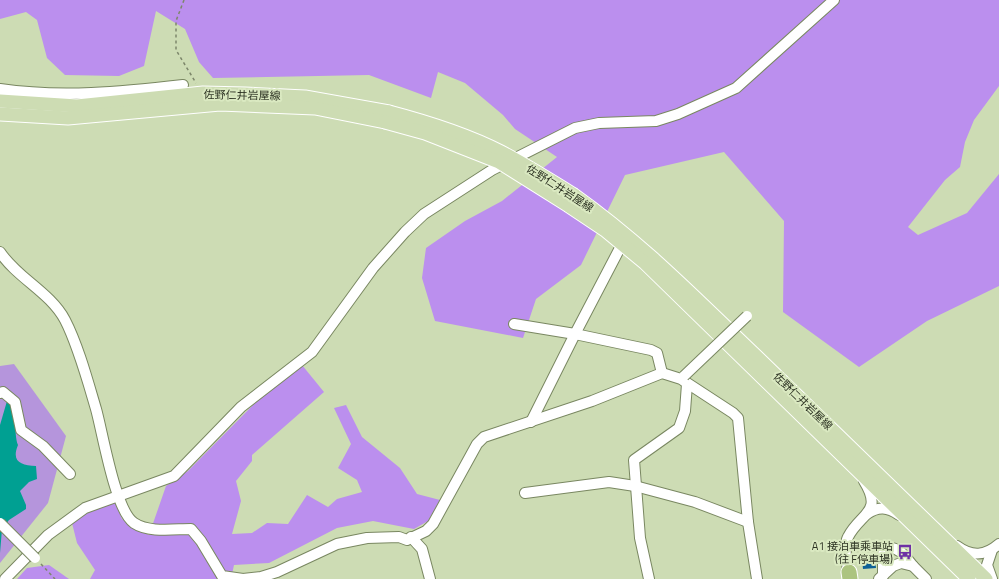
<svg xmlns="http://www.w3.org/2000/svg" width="999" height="579" viewBox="0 0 999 579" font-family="'Titillium Web','Noto Sans JP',sans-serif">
	<rect width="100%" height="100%" fill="#cddcb4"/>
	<polygon fill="#b595dc" points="14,364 66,436 48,503 0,563 0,366"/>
	<g fill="#bb8fee">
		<polygon points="0,0 999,0 999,86 974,120 965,142 960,167 945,180 908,227 918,235 967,213 999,174 999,286 927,321 859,367 783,312 784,221 724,152 625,175 581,265 536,299 523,338 435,321 422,278 426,248 465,221 502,201 557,157 515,129 503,115 465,83 438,72 431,98 369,75 213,78 199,62 185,29 156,11 144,66 119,76 65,75 47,58 37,20 26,12 0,19"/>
		<polygon points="302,365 324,392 252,455 252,461 236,481 241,501 232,534 252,533 267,523 288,524 307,495 328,507 337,499 362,492 357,480 338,468 351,444 334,408 346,405 362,437 400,468 417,494 440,500 428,521 414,529 373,521 337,528 269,563 234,565 231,579 90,579 95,570 77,543 72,523 88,512 115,502 122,519 149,535 166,486 188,471 255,403"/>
		<polygon points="49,565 69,579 17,579 27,568"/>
	</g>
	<path fill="#00a092" d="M7 401C19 410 13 433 18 445 11 462 21 465 36 466L37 479 29 482 20 491 26 505V509L9 520 2 529 0 553V425Z"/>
	<polygon fill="#0f6196" points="875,558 876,568 863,569 862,559"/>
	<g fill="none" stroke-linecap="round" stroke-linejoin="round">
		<g stroke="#798761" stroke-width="12">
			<g id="minor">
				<path d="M0 89C61 98 122 92 183 85"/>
				<path d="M0 252C17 278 50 292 65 320 78 345 88 382 96 409 103 434 115 510 134 523 149 533 174 529 191 529L201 541 222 576 243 579"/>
				<polyline points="514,324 575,334 651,350 657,353 662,373"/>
				<polyline points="0,393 3,392 15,402 21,430 43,446 70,474"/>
				<polyline points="531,422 575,334 622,244"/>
				<polyline points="525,493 609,482 635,486 695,502 748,522"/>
				<path d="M867 514C878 506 888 507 899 515"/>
				<polyline points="411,537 422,549 430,579"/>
				<path d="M957 546C972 557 985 556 999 544"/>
				<path d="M883 576V554L889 548C900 547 907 559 913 566"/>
				<path d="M850 577C847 567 843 546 848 537 860 513 884 513 864 481"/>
				<polyline points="5,579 48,535 85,508 174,476 241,407 312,352 373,268 405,232 424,214 492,170 575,128 599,123 656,121 678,114 736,88 834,0"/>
				<polyline points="243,579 261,577 277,572 337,544 367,538 399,537 407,540 426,531 433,524 477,444 484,437 592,401 662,373 681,379 733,413 738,418 748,522 757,579"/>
				<polyline points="649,579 640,538 634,460 679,428 685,411 687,384"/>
				<polyline points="879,579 893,566 901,563 913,566 926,579"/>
				<polyline points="992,579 987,565 992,550"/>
			</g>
		</g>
		<g stroke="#fff" stroke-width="15">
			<g id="major">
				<polyline points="0,101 77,106 203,93 245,94 305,97 389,112"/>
				<polyline points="0,114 68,118 220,104 315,108 385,122"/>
				<path d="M574 195C643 244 697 300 757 357 834 431 910 505 986 579"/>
				<polyline points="569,206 605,230 645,263 969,579"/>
			</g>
		</g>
		<g stroke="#fff" stroke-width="17">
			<polyline id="highway" points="849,572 850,579"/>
		</g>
		<g stroke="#7d876b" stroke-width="1.5" stroke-dasharray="3 3" stroke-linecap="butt">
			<polyline points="184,0 176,21 176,50 196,83"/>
			<polyline points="41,564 55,579"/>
		</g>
		<use href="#minor" stroke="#fff" stroke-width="10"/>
		<use href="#major" stroke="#cddcb3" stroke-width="13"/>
		<use href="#highway" stroke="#acc480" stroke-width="15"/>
		<g stroke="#798761" stroke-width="12" stroke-linecap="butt">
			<g id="minor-bridge">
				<polyline points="684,376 747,316"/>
				<polyline points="0,523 35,558"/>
			</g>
		</g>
		<g stroke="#fff" stroke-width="15" stroke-linecap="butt">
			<g id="major-bridge">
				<path d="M389 112C427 122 466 134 501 152 526 165 550 180 574 195"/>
				<polyline points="385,122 425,133 499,162 569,206"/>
			</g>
		</g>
		<use href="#minor-bridge" stroke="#fff" stroke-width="10"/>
		<use href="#major-bridge" stroke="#cddcb3" stroke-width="13"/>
	</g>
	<defs>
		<g id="bus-bare" transform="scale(1.2)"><path d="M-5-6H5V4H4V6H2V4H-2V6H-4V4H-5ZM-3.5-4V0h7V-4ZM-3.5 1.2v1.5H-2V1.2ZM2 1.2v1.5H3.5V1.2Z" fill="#6e30a5" stroke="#dae9c1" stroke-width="2.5" paint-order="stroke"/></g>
	</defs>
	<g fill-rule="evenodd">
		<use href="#bus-bare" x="905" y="552"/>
	</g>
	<g text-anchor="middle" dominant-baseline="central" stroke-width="4" stroke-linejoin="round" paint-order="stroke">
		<g font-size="11" fill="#2e3424" stroke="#dae9c1">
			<text transform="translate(242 95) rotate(1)">佐野仁井岩屋線</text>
			<text transform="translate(560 188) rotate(33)">佐野仁井岩屋線</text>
			<text transform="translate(803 401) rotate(44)">佐野仁井岩屋線</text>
		</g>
		<g font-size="11" fill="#2e3424" stroke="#dae9c1" text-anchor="end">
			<text x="893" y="546">A1 接泊車乘車站<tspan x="893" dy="13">(往 F停車場)</tspan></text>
		</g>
	</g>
</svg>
